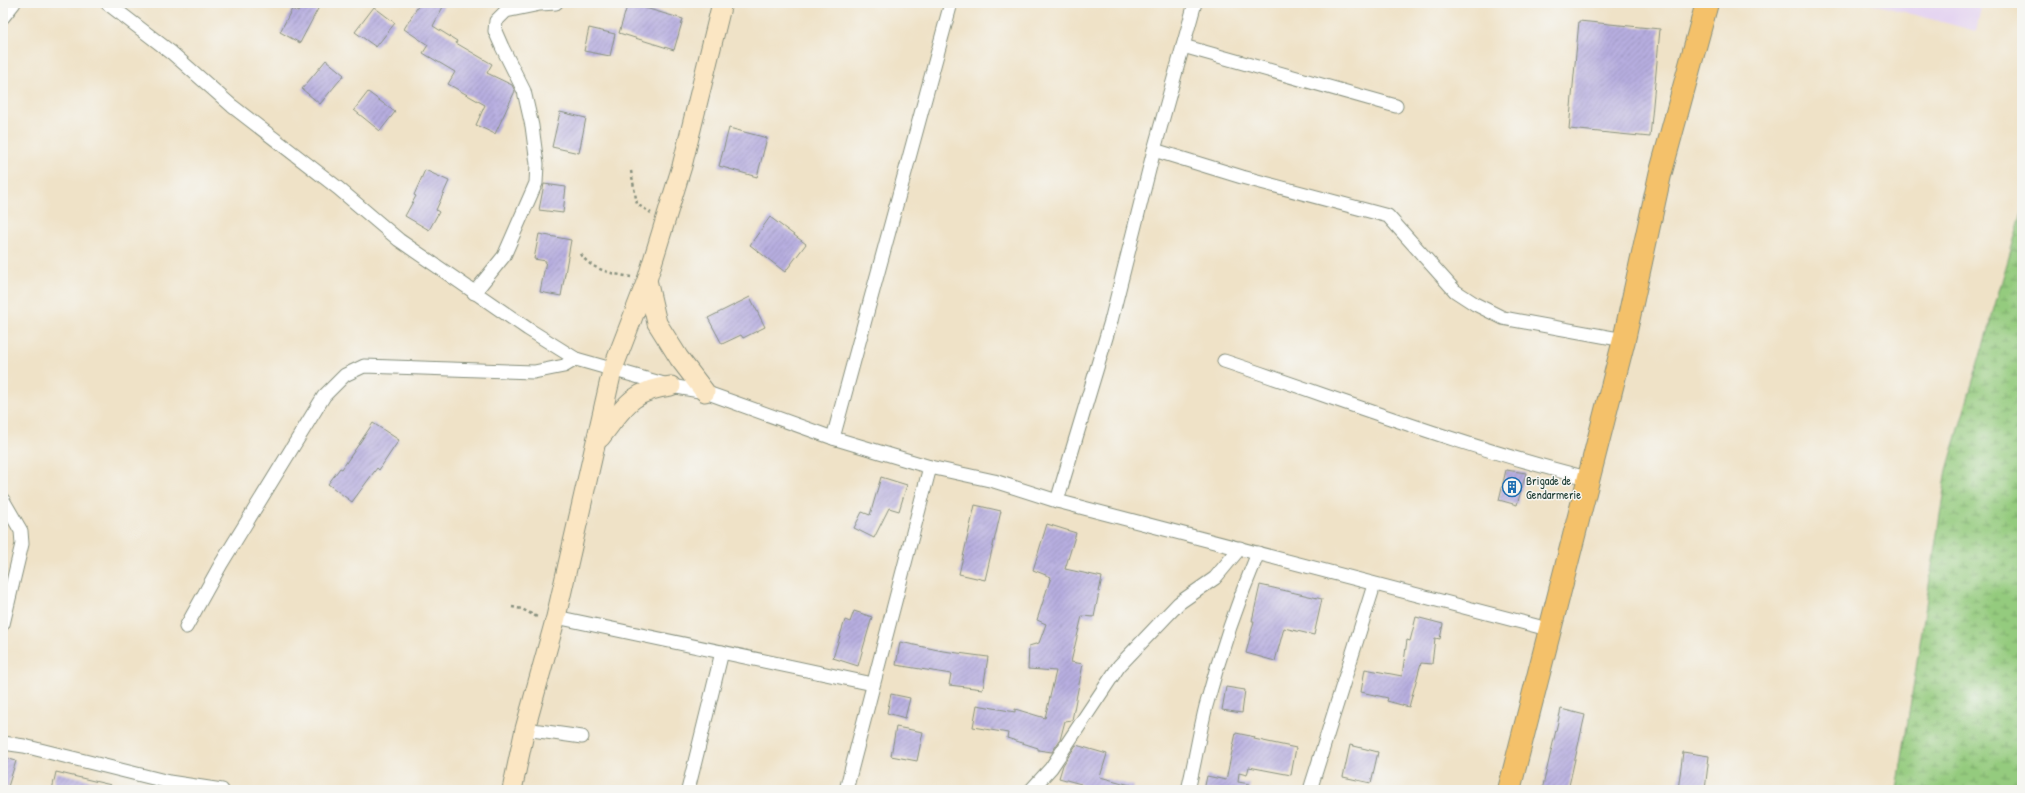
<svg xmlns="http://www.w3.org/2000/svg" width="2025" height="793" viewBox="0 0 2025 793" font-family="'Patrick Hand',sans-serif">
	<defs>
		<pattern id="wetland-marsh" width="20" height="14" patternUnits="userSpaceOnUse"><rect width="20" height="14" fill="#94cb7e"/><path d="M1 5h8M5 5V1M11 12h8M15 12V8" fill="none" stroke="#78a668"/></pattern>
		<pattern id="building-hatch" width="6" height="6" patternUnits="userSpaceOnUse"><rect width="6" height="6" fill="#b7aee0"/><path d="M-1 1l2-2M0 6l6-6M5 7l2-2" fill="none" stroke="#948fb6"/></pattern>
	</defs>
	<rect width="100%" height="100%" fill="#f6f6f2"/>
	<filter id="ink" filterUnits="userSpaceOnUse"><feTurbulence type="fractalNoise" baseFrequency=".025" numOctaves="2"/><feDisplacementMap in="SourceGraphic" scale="8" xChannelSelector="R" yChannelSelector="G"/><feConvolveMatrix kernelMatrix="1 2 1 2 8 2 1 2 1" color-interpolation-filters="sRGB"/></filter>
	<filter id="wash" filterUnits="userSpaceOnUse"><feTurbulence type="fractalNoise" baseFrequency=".012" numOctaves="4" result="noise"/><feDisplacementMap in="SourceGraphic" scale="16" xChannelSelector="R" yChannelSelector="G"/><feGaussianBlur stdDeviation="0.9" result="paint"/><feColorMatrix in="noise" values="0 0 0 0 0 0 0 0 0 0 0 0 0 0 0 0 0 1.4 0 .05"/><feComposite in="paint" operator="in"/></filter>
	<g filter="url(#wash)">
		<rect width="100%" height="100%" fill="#efe2c7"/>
		<polygon fill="#e4d3f1" points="1870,3 1982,3 1976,31"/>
		<polygon fill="url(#wetland-marsh)" stroke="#5a8459" points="2022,212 2022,790 1897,790 1947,470"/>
		<g id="blocks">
			<g fill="url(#building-hatch)">
				<polygon points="302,3 321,3 300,43 280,32 292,9 298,12"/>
				<polygon points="420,3 445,3 433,26 457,41 456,43 492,64 487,73 512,85 515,91 495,134 476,125 485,105 448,84 455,72 423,53 428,45 404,29"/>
				<polygon points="628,3 683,19 674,50 619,33"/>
				<polygon points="374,7 395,23 376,47 355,32"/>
				<polygon points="1579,21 1660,29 1650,137 1569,129"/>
				<polygon points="589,28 615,34 610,56 584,51"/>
				<polygon points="326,60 344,75 320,104 302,89"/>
				<polygon points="368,92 395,112 380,131 354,110"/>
				<polygon points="560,112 586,118 579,153 552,147"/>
				<polygon points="729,128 767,138 757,177 719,166"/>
				<polygon points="425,170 449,181 436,210 439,212 429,230 405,216 416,196 414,195"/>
				<polygon points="544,184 566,187 563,213 539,210"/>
				<polygon points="770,217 806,244 785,272 750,245"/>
				<polygon points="539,234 571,240 561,296 540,292 546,261 534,259"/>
				<polygon points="750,297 765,327 743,338 741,335 722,344 708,318"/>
				<polygon points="373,423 399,440 379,470 377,468 352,502 328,484 340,468 342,469"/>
				<polygon points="1506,470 1526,473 1517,505 1499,500"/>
				<polygon points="881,477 907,485 899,511 889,508 874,538 854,528 862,512 870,515"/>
				<polygon points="975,505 1001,511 985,580 959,574"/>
				<polygon points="1047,524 1076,533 1065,569 1102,577 1094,617 1082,616 1071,662 1083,664 1072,720 1065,721 1060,740 1052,752 1038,750 1038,748 1007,738 1008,733 973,727 977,705 1015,712 1015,709 1045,718 1056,671 1028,669 1029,646 1039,643 1046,624 1037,620 1051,577 1033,570"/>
				<polygon points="1260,585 1322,599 1314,635 1284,628 1275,661 1246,653 1254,621 1252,621"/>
				<polygon points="854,611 872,617 858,666 833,658 845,620 850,622"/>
				<polygon points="1416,617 1443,624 1440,639 1435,638 1432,664 1421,663 1409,707 1387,701 1388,698 1361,692 1365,669 1402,676 1407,640 1410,641"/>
				<polygon points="900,642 943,651 988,657 983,689 949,685 951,674 896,665"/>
				<polygon points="1226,687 1245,690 1242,713 1222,710"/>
				<polygon points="891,694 910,698 905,718 887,713"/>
				<polygon points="1561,709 1585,715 1568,790 1542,790"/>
				<polygon points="896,727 923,732 917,761 891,756"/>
				<polygon points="1236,733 1255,737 1254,739 1296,748 1291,775 1249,767 1247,775 1239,773 1238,782 1250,784 1249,790 1204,790 1207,776 1226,780"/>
				<polygon points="1076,745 1107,754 1100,777 1134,786 1133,790 1079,790 1081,784 1059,778 1063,765"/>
				<polygon points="1350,745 1378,752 1371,783 1343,777"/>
				<polygon points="1683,752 1709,756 1705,790 1678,790"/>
				<polygon points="3,757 16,761 7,790 3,790"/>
				<polygon points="56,772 111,785 111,790 52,790"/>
			</g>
		</g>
	</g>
	<g filter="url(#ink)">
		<use href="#blocks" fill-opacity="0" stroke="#87907e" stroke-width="1"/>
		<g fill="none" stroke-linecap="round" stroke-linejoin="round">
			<g stroke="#87907e" stroke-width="15">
				<g id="street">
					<polyline points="107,3 172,53 232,106 338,188 399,240 528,329 576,359 671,386 705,392 833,438 930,467 994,481 1057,501 1548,629"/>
					<polyline points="3,17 14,3"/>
					<polyline points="1183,46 1396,106"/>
					<polyline points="1154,150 1242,177 1388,216 1455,291 1475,304 1503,318 1624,340"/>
					<polyline points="474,293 504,256 536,183 537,164 532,126 524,91 502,47 495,31 496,21 506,11 540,4 556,3"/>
					<path d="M1224 361C1344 401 1464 447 1587 478"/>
					<polyline points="833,438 951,3"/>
					<polyline points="3,500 21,531 22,544 3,624"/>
					<polyline points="1057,501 1111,321 1154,150 1195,3"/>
					<polyline points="556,617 873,684"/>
					<polyline points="186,627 221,564 324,396 345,375 364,366 534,372 564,366 576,359"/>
					<polyline points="525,729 582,737"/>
					<polyline points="3,743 24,746 169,782 222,790"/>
					<polyline points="688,790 722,652"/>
					<polyline points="846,790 930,467"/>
					<polyline points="1031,790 1051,768 1119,666 1179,603 1215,578 1240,548"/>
					<path d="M1188 790C1195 762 1199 734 1206 706 1220 654 1237 603 1258 553"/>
					<polyline points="1310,790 1374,585"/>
				</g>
			</g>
			<g stroke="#87907e" stroke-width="21">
				<g id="secondary">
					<polyline points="647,280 657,323 679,358 705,392"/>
					<path d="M600 438C623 409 631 390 671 386"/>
					<polyline points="512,790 525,729 556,617 612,371 647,280 682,166 722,3"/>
				</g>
			</g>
			<g stroke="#87907e" stroke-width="24">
				<polyline id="highway" points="1509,790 1624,340 1660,175 1707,3"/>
			</g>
			<g stroke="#87907e" stroke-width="2.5" stroke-dasharray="3 3" stroke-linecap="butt">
				<polyline points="631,171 637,204 651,213"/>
				<path d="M581 254C590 270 614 274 631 277"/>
				<polyline points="512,607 522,609 539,618"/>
			</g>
			<use href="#street" stroke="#fff" stroke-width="13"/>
			<use href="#secondary" stroke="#fbe6c3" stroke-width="19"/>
			<use href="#highway" stroke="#f4c16a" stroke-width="22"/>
		</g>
	</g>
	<defs>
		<g id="building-ring" transform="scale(1)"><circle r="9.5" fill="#f6f6f2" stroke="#1f6fb2" stroke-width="1.5"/><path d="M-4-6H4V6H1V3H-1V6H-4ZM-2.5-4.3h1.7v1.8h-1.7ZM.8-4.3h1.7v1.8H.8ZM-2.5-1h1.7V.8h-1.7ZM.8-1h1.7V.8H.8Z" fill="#1f6fb2"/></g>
	</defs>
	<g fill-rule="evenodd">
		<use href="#building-ring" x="1512" y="487"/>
	</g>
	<g text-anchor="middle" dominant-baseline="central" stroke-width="3" stroke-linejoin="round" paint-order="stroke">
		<g font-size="12" fill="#1f3d34" stroke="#f6f6f2" text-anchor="start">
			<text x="1526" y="480">Brigade de<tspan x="1526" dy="14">Gendarmerie</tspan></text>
		</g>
	</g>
	<rect width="2025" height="793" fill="none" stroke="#f6f6f2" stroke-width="16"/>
</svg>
